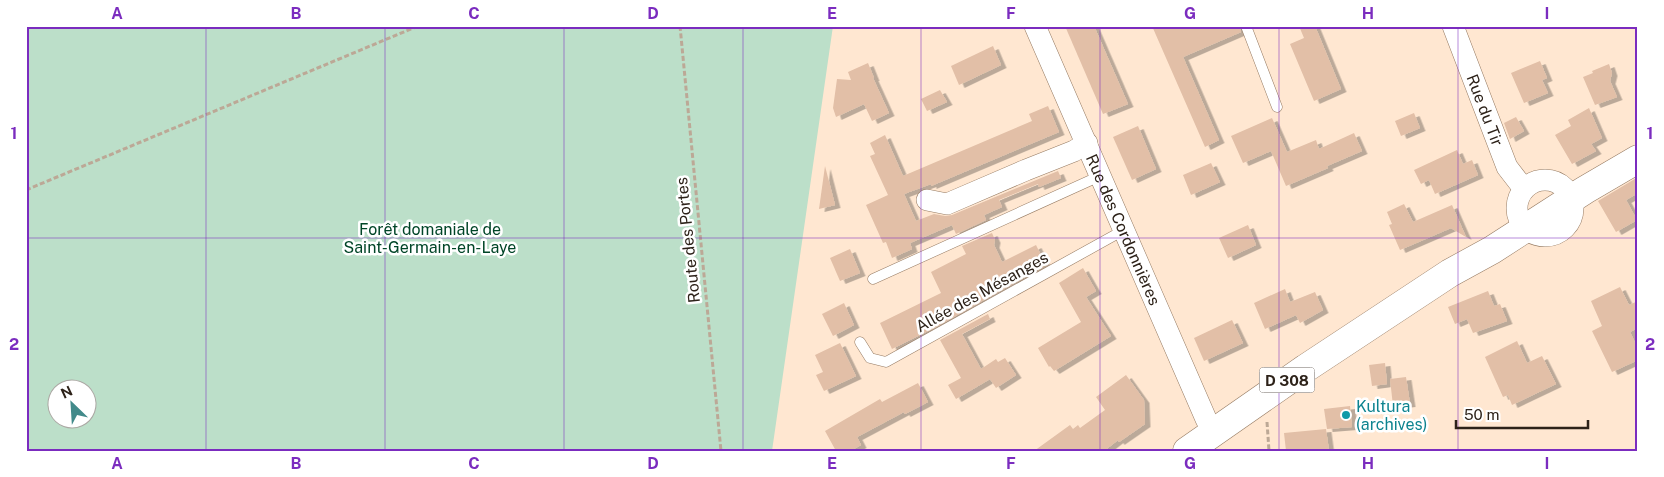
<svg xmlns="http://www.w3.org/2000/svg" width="1664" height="477" viewBox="0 0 1664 477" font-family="'Public Sans',sans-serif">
	<defs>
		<filter id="shadow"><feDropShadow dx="5.5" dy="3" stdDeviation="0" flood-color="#0004"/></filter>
	</defs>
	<rect width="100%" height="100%" fill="#ffe7d1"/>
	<path fill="#bcdfc9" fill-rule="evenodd" d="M26 26H833L772 451H26ZM58 390H88V420H58Z"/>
	<g fill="#e2bfa7" filter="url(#shadow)">
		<polygon points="1065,26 1094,26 1128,104 1103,114"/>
		<polygon points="1152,26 1239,26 1241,32 1183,57 1219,140 1205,147"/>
		<polygon points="1299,26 1315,26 1341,89 1314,101 1290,44 1304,38"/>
		<polygon points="993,46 1001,65 959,85 951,66"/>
		<polygon points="1540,61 1547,78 1542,80 1548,93 1524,103 1511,73"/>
		<polygon points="868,63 874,78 873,78 889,113 872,121 864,104 836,117 833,108 837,79 851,80 848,72"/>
		<polygon points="1609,64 1612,73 1610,81 1617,97 1595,105 1583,77 1593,73 1592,71"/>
		<polygon points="940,90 947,102 927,111 921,99"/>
		<polygon points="1048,106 1059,132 931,186 931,184 904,194 916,221 934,214 945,216 952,215 1058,171 1061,178 1039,187 1038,184 999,200 1002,207 984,215 986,220 956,234 952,225 910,243 912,249 892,258 886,242 883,243 866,205 888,195 870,156 875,154 870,143 885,135 903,176 1032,121 1029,114"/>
		<polygon points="1589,108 1602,138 1591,144 1596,151 1572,164 1555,135 1571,126 1568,120"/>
		<polygon points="1414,113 1420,128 1401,136 1395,121"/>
		<polygon points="1516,117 1524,131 1510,139 1504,123"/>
		<polygon points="1272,118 1287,152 1316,140 1319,149 1354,133 1362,151 1327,166 1328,168 1286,186 1271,151 1243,163 1231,136"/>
		<polygon points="1138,126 1156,169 1132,180 1113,137"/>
		<polygon points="1457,150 1463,164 1472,160 1478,175 1435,194 1429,180 1421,184 1414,170"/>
		<polygon points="1211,163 1220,182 1191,195 1183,175"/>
		<polygon points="825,166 835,205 819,209"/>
		<polygon points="1638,177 1638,193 1626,200 1637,220 1616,232 1598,201"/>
		<polygon points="1404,204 1413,222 1452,205 1466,237 1451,228 1400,250 1389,225 1392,224 1387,212"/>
		<polygon points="1248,225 1256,245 1228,258 1219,238"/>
		<polygon points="992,233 995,240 994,245 1002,262 1036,245 1046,265 934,328 892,349 880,323 941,293 931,272 966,254 962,246"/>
		<polygon points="850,249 860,273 840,281 830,258"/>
		<polygon points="1083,268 1096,291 1086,297 1111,336 1054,371 1050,366 1049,367 1038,348 1081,322 1059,283"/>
		<polygon points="1620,287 1629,305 1638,301 1638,328 1630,332 1638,349 1638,360 1612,372 1592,331 1602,326 1591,301"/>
		<polygon points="1285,289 1290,302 1315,292 1323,310 1300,323 1296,315 1265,329 1254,303"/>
		<polygon points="1488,291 1494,306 1500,304 1507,321 1473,333 1467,319 1455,324 1448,307"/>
		<polygon points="844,303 854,325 833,336 822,314"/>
		<polygon points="988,314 990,319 962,334 981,369 996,359 998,362 1005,358 1016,375 996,388 990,379 956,399 948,385 961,378 940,340"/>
		<polygon points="1232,320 1243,343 1204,361 1194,338"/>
		<polygon points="1517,341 1527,363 1542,356 1556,384 1512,405 1508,395 1503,397 1485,357"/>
		<polygon points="840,343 856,376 824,391 816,375 823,372 815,355"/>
		<polygon points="1385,363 1387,384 1372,386 1369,365"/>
		<polygon points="1126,375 1144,400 1145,424 1119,442 1118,440 1104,451 1034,451 1070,425 1073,429 1078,425 1080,428 1105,410 1096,397"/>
		<polygon points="1406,377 1410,404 1393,406 1390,379"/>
		<polygon points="918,383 928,402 905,414 904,412 857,437 861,445 850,451 836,451 825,431 880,399 882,402"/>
		<polygon points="1350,406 1352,427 1327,429 1324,409"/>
		<polygon points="1326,429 1329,451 1286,451 1284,433"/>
	</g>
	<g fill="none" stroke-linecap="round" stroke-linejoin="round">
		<g stroke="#967b63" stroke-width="11">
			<g id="service">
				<polyline points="1246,26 1277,107"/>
				<polyline points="873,279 1100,176"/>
				<polyline points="860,342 870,358 886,362 1124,230"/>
			</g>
		</g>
		<g stroke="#967b63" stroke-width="22">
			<g id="minor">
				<path id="s1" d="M1035 26 1206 419 1213 433"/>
				<path id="s2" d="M1453 26 1507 167 1524 189"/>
				<circle cx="1545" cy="208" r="28"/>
				<polyline points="927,200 947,204 1026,170 1074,151 1087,143"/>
			</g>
		</g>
		<g stroke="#967b63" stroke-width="29">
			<polyline id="primary" points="1187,451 1306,368 1450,273 1492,250 1585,190 1638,159"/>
		</g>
		<g stroke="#bca896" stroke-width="3" stroke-dasharray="5 2.5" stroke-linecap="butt">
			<polyline points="680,26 721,451"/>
			<polyline points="26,190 418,26"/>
			<polyline points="1267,422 1269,451"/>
		</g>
		<use href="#service" stroke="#fff" stroke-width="10"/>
		<use href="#minor" stroke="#fff" stroke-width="21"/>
		<use href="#primary" stroke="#fff" stroke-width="28"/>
	</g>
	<path fill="none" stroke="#7b2cbf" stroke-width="1" stroke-opacity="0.55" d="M206 26V451M385 26V451M564 26V451M743 26V451M921 26V451M1100 26V451M1279 26V451M1458 26V451M26 238H1638"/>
	<circle fill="#0f9aa8" stroke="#fff" stroke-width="2" cx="1346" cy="415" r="5"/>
	<g text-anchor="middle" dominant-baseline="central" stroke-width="5" stroke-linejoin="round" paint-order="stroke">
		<rect fill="#fff" stroke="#6c645e" stroke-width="1" x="1259.5" y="367.5" width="55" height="25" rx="4"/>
		<g font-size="15" font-weight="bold" fill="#2d2219">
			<text x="1287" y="380">D 308</text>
		</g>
		<g font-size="16" fill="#2d2219" stroke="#fff">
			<text stroke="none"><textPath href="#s2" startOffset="90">Rue du Tir</textPath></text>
			<text stroke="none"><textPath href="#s1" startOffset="222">Rue des Cordonnières</textPath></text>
			<text transform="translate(688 240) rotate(-96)">Route des Portes</text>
			<text transform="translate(982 292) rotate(-29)">Allée des Mésanges</text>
		</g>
		<g font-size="16" fill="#004527" stroke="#fff">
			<text x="430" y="229">Forêt domaniale de<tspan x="430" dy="18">Saint-Germain-en-Laye</tspan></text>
		</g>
		<g font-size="16" fill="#0d838f" stroke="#fff" text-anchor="start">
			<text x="1356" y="406">Kultura<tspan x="1356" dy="18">(archives)</tspan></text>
		</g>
	</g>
	<rect width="1664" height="477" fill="none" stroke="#ffffff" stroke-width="55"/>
	<g transform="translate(72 404) rotate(335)"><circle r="24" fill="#ffffff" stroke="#aba7a3"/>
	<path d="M0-4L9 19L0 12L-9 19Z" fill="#428a8a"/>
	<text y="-8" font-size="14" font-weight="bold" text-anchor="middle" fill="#2d2219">N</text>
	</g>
	<path d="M1456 420v8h132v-8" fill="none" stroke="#2d2219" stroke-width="2.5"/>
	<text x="1464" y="420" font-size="15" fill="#2d2219" stroke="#ffffff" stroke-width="4" paint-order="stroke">50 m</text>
	<rect x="28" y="28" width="1608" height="422" fill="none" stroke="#7b2cbf" stroke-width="2"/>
	<g font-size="16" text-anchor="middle" font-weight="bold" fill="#7b2cbf">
		<text x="117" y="19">A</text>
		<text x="296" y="19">B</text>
		<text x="474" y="19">C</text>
		<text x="653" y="19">D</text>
		<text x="832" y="19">E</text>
		<text x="1011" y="19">F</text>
		<text x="1190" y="19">G</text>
		<text x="1368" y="19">H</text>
		<text x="1547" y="19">I</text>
		<text x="14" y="139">1</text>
		<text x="1650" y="139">1</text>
		<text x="14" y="350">2</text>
		<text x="1650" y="350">2</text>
		<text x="117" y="469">A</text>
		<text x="296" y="469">B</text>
		<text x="474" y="469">C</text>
		<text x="653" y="469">D</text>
		<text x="832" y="469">E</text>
		<text x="1011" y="469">F</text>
		<text x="1190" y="469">G</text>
		<text x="1368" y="469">H</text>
		<text x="1547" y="469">I</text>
	</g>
</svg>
